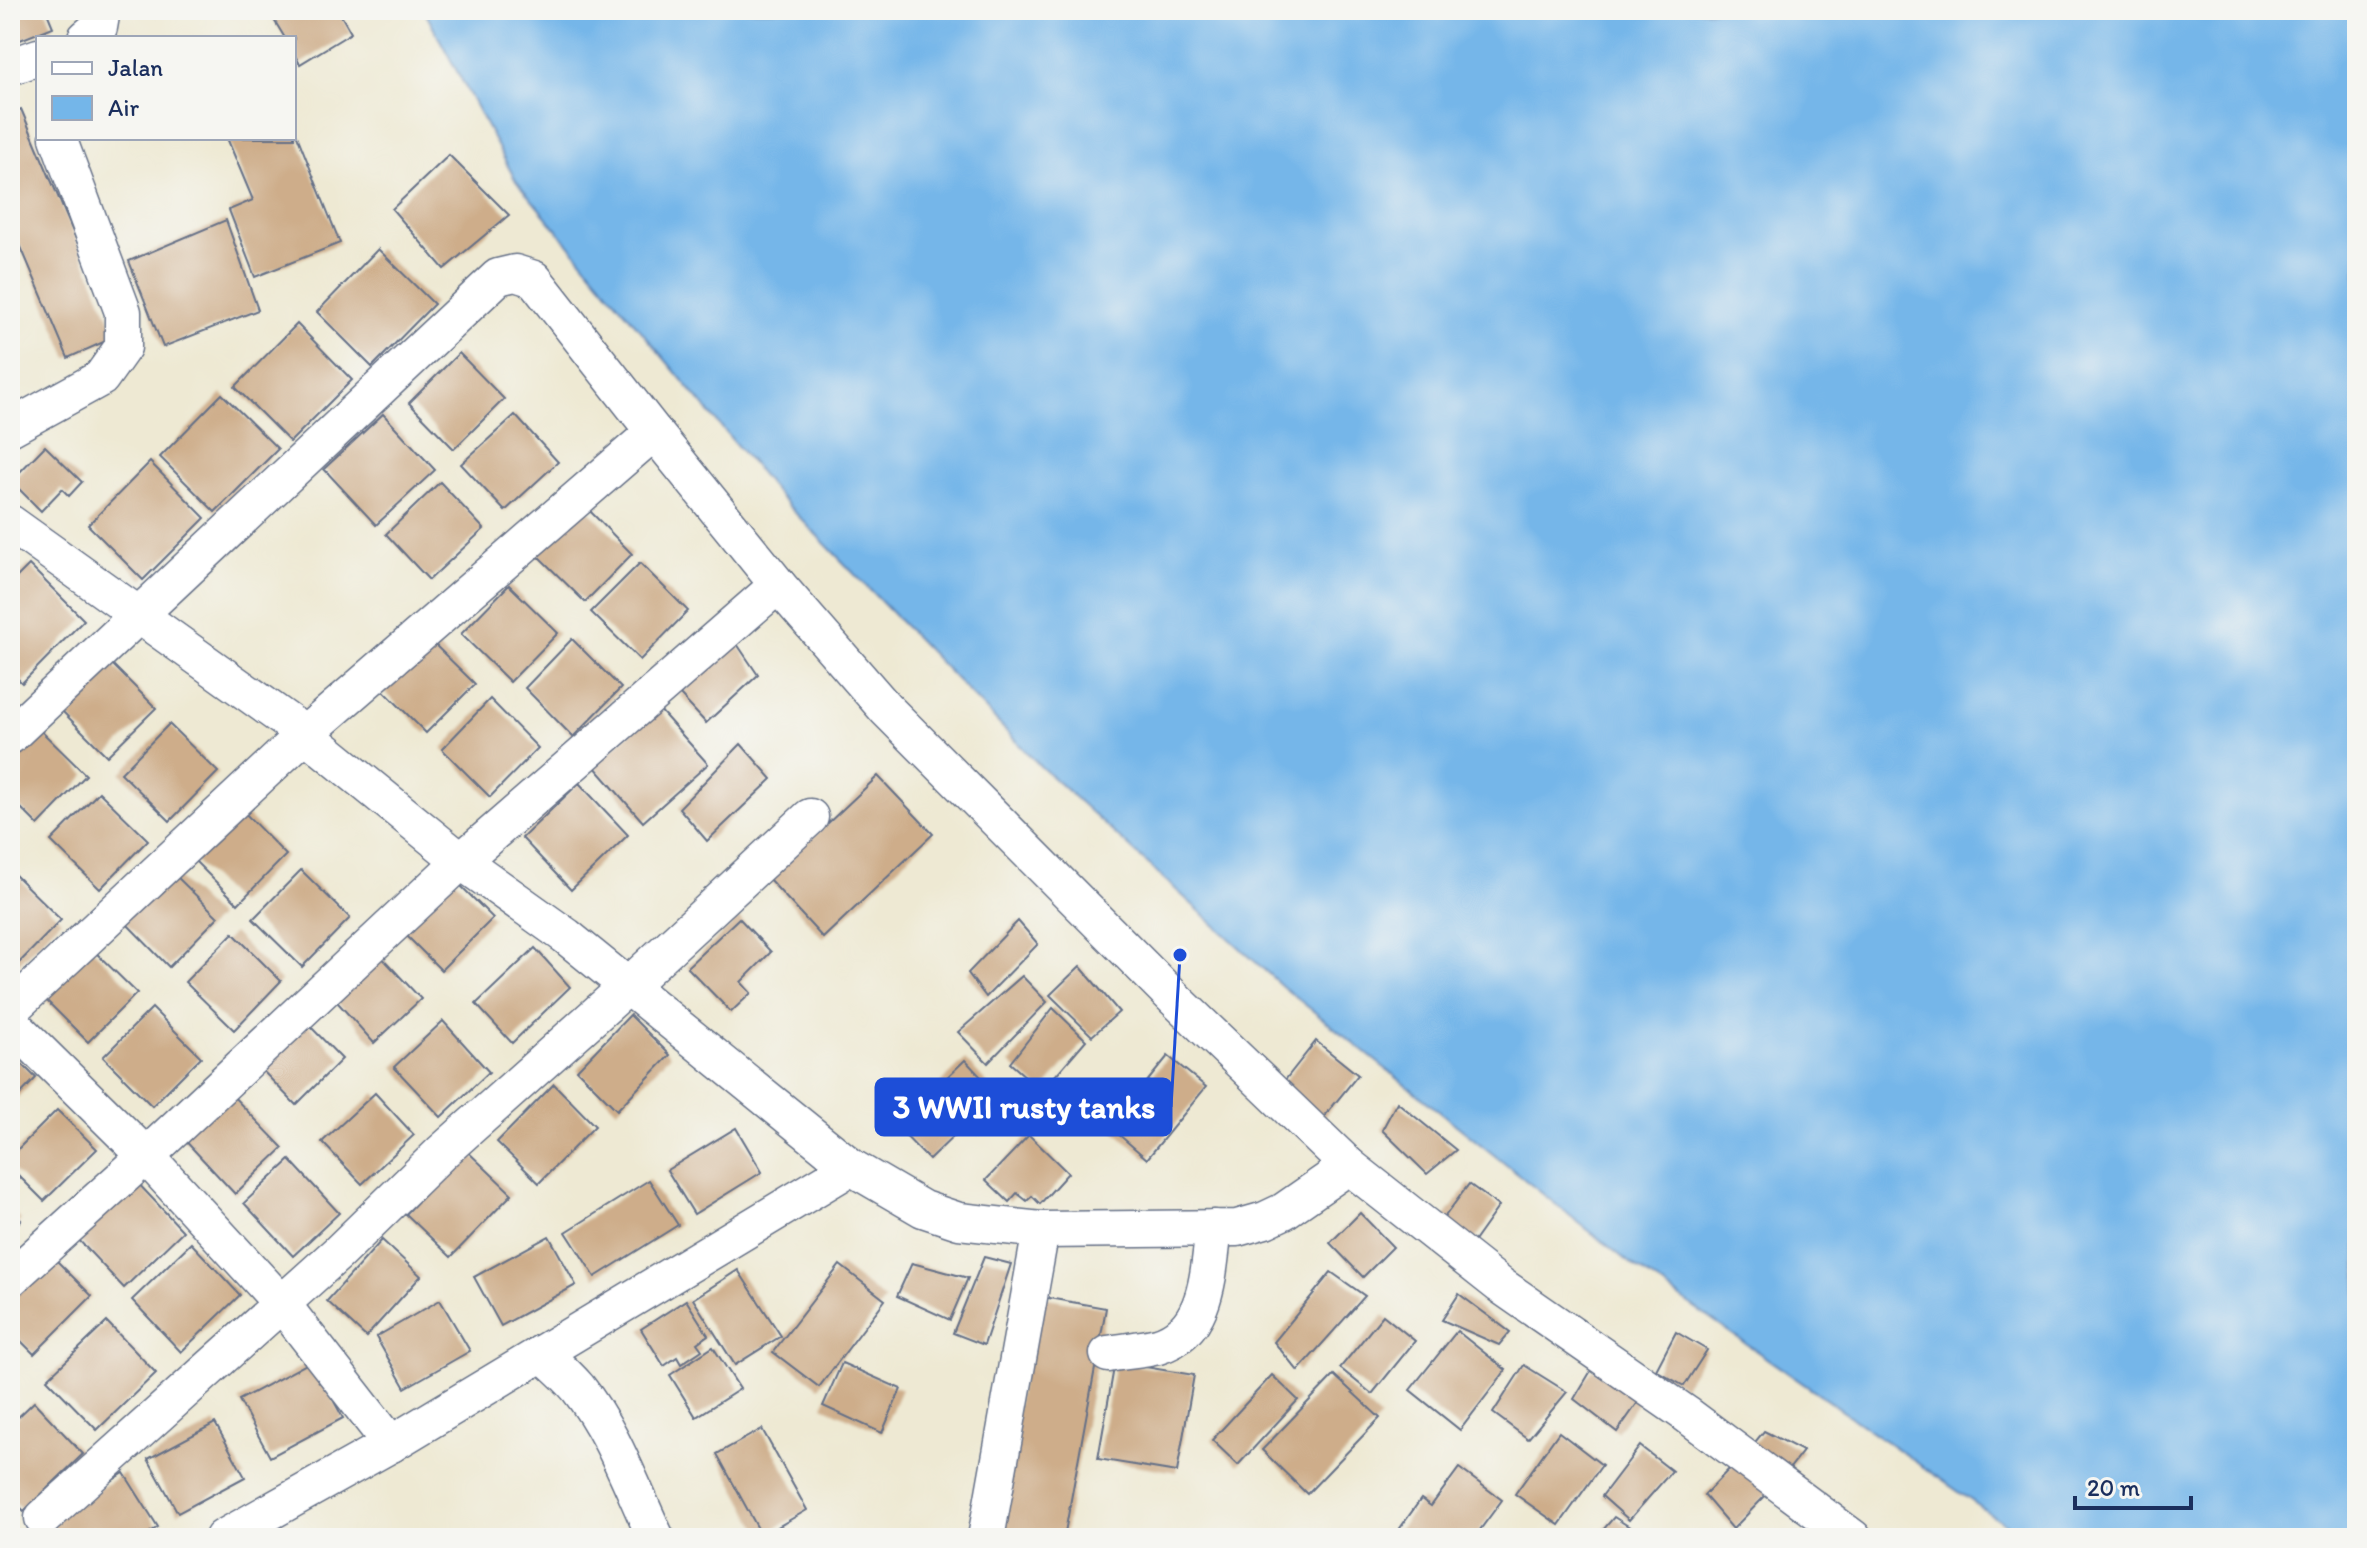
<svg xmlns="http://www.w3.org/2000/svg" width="2367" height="1548" viewBox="0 0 2367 1548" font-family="Itim,sans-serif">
	<rect width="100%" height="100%" fill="#f6f6f2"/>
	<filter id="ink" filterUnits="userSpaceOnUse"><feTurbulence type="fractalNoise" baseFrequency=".0125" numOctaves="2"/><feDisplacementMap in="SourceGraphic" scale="16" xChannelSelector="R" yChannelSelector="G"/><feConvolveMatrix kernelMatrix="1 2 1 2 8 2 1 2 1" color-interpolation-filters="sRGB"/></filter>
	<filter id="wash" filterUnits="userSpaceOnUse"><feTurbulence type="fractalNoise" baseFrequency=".006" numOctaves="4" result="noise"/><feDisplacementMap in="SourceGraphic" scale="32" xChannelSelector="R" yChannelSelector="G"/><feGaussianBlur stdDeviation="1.8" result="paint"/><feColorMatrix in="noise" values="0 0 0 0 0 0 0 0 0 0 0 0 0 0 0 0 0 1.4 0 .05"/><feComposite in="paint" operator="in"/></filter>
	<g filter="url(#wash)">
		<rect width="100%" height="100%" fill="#eee9d3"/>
		<polygon fill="#74b6e9" stroke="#4872a4" stroke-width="2" points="424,10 2357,10 2357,1538 2025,1538 1627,1261 1283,987 1039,765 779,496 516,181"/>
		<g id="blocks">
			<g fill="#cead8a">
				<polygon points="10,10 46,10 53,27 10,44"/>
				<polygon points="268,10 338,10 351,33 300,64 294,54 294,38 285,38"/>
				<polygon points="21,109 117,336 68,358 10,221 10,114"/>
				<polygon points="294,128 340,243 255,277 229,210 253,200 227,138 294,138"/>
				<polygon points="449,155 509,215 444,269 392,209"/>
				<polygon points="226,220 258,310 163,347 129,261"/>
				<polygon points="378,249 434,304 372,367 317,312"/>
				<polygon points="297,324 352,380 290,442 235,387"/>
				<polygon points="459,353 504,399 454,449 409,403"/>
				<polygon points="222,394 278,449 215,512 160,457"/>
				<polygon points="383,414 435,470 376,525 324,469"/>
				<polygon points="515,415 558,462 505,511 461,464"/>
				<polygon points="45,446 82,482 69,496 62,489 41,511 11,481"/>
				<polygon points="150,462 205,518 143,580 88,525"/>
				<polygon points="440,482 484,529 429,580 386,534"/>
				<polygon points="584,505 632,554 585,602 536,554"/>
				<polygon points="640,563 688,611 640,660 591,612"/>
				<polygon points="29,565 84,620 22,683 10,671 10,584"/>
				<polygon points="509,585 558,633 510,682 461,634"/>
				<polygon points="426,636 475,684 426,733 378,685"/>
				<polygon points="572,639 621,688 573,737 525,688"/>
				<polygon points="735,641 758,675 706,723 680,695"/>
				<polygon points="107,659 156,708 107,756 59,708"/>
				<polygon points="490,699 538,748 490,797 442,749"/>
				<polygon points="658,708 708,764 643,822 594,766"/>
				<polygon points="169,724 218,772 170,821 121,773"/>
				<polygon points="37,727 86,775 38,825 10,797 10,755"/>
				<polygon points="741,744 772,779 707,841 679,808"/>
				<polygon points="878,776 933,834 823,938 769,879"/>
				<polygon points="579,783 628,835 571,890 522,838"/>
				<polygon points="99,792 148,840 100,889 51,841"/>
				<polygon points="238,806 286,855 238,904 189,855"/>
				<polygon points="169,869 218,917 169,967 121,918"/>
				<polygon points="301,870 350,918 302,967 253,919"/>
				<polygon points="12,872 61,920 13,969 10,966 10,874"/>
				<polygon points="452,877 493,918 441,970 400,929"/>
				<polygon points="739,918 771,952 741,982 751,993 731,1012 687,967"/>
				<polygon points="1018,921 1038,944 986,997 968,973"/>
				<polygon points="233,933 281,981 234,1030 185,982"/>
				<polygon points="88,945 137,993 88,1042 40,994"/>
				<polygon points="535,948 570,987 512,1043 476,1004"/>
				<polygon points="376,951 421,999 374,1043 330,994"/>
				<polygon points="1080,966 1119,1012 1092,1036 1050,995"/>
				<polygon points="1022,976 1047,1002 988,1063 958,1032"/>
				<polygon points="152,1008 201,1057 152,1106 103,1057"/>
				<polygon points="1053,1008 1086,1040 1042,1091 1010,1063"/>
				<polygon points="630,1015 670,1055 617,1110 577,1070"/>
				<polygon points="443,1021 489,1072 441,1117 394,1067"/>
				<polygon points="308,1024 342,1059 296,1105 261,1069"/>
				<polygon points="1316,1041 1358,1075 1319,1123 1278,1089"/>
				<polygon points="10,1052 36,1078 10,1105"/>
				<polygon points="1168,1056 1206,1087 1147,1159 1110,1127"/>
				<polygon points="965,1060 997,1094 929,1160 896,1126"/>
				<polygon points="554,1084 595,1126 539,1183 497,1142"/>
				<polygon points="228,1091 283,1148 235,1194 180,1135"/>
				<polygon points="375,1093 414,1135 362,1184 322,1142"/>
				<polygon points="1397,1102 1456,1150 1427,1174 1382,1130"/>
				<polygon points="57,1110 97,1149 44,1201 10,1167 10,1157"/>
				<polygon points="736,1128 762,1172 694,1214 667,1170"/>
				<polygon points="1029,1135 1068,1173 1040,1204 1032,1196 1027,1201 1017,1193 1009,1202 986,1180"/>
				<polygon points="466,1150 512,1194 451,1257 406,1214"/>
				<polygon points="290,1160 339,1213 293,1256 244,1203"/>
				<polygon points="134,1179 183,1231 124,1288 75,1236"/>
				<polygon points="649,1180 678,1225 595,1277 566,1232"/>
				<polygon points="1469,1184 1499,1206 1472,1244 1443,1219"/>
				<polygon points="10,1209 21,1220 10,1231"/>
				<polygon points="1360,1213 1393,1247 1363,1277 1330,1243"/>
				<polygon points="549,1236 576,1285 501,1326 474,1277"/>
				<polygon points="382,1240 421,1276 366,1337 327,1301"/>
				<polygon points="191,1243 240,1295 181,1352 132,1300"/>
				<polygon points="51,1255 92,1296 34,1354 10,1330 10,1296"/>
				<polygon points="984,1257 1011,1264 984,1345 953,1333"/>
				<polygon points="912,1263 968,1278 950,1320 897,1296"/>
				<polygon points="840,1265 885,1300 819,1387 773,1352"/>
				<polygon points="738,1270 781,1336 735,1365 693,1299"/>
				<polygon points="1331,1272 1365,1296 1298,1371 1274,1342"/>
				<polygon points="1459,1294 1510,1332 1499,1345 1442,1320"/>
				<polygon points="1037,1296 1106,1308 1064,1538 992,1538"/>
				<polygon points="440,1300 470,1351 405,1388 376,1337"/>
				<polygon points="686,1300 708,1335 697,1343 702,1350 681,1364 677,1357 664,1366 641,1329"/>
				<polygon points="1383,1315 1415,1341 1372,1394 1340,1368"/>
				<polygon points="107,1322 156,1373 97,1430 47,1379"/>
				<polygon points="1457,1331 1506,1370 1460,1430 1410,1390"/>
				<polygon points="1676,1332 1707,1350 1684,1386 1656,1370"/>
				<polygon points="713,1347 740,1389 696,1417 670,1375"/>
				<polygon points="312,1361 343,1418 270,1457 239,1400"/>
				<polygon points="1115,1362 1194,1375 1177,1472 1098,1459"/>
				<polygon points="842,1363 901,1389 882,1433 823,1406"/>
				<polygon points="1524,1365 1567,1392 1528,1439 1493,1413"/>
				<polygon points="1592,1369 1641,1398 1617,1432 1574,1399"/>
				<polygon points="1272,1375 1298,1400 1238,1465 1212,1440"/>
				<polygon points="1334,1375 1380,1418 1307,1494 1262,1450"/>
				<polygon points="34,1402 83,1454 24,1511 10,1497 10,1425"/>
				<polygon points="215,1423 245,1477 178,1513 148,1459"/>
				<polygon points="762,1429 807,1510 762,1536 717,1454"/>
				<polygon points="1764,1431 1803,1451 1786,1473 1751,1447"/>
				<polygon points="1559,1432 1602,1465 1559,1525 1515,1494"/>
				<polygon points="1640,1446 1672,1471 1629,1520 1602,1496"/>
				<polygon points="1735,1463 1768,1493 1733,1529 1704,1495"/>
				<polygon points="1459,1468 1502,1500 1474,1538 1393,1538 1421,1499 1431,1506"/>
				<polygon points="124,1473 158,1527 141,1538 60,1538 49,1521"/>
				<polygon points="1614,1517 1647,1538 1598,1538 1597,1537"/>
			</g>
		</g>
	</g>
	<g filter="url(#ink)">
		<use href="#blocks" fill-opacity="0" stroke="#657087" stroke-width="2"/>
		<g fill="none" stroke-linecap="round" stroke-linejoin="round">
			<g stroke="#657087" stroke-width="39">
				<g id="street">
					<polyline points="86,38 99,27 102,10"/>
					<polyline points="10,67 38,57"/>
					<polyline points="10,428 101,378 123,347 123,312 58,138"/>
					<polyline points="10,523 305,734 461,861 566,936 851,1167 923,1209 959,1221 1041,1230 1237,1228 1265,1220 1284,1211 1349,1166"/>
					<polyline points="10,736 498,277 515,273 534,279 654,432 778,585 886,709 1175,999 1349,1166 1500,1285 1686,1414 1853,1538"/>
					<polyline points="10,1010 305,734 654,432"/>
					<polyline points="10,1022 146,1156 282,1304 391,1444"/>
					<polyline points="10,1279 146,1156 461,861 778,585"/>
					<path d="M542 1353C554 1364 567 1375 578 1388 613 1432 632 1488 656 1538"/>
					<path d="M1108 1354C1124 1351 1142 1350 1158 1346 1209 1331 1208 1271 1214 1228"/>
					<polyline points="43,1518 338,1253 442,1152 628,986 810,817"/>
					<polyline points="223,1538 391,1444 851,1167"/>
					<polyline points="986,1538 1041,1230"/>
				</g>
			</g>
			<use href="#street" stroke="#fff" stroke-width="36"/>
		</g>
	</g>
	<path fill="none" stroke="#1d4ed8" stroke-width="3" d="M1180 955L1171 1107"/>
	<circle fill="#1d4ed8" stroke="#f6f6f2" stroke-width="3" cx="1180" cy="955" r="8"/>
	<rect fill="#1d4ed8" stroke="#1d4ed8" stroke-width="3" x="876" y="1079" width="295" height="56" rx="8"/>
	<g font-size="32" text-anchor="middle" font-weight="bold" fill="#fff">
		<text x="1024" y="1118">3 WWII rusty tanks</text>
	</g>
	<rect width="2367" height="1548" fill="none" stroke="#f6f6f2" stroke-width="40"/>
	<rect x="36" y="36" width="260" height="104" fill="#f6f6f2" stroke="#9ea6b7" stroke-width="2"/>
	<rect x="52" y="62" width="40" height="12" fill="#ffffff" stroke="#9ea6b7" stroke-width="2"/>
	<text x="108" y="76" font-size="24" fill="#1b2f5e">Jalan</text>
	<rect x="52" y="96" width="40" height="24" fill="#74b6e9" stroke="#9ea6b7" stroke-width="2"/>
	<text x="108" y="116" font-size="24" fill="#1b2f5e">Air</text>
	<path d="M2075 1496v12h116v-12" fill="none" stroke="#1b2f5e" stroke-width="4"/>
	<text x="2087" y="1496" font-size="24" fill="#1b2f5e" stroke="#f6f6f2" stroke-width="6" paint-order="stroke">20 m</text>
</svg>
